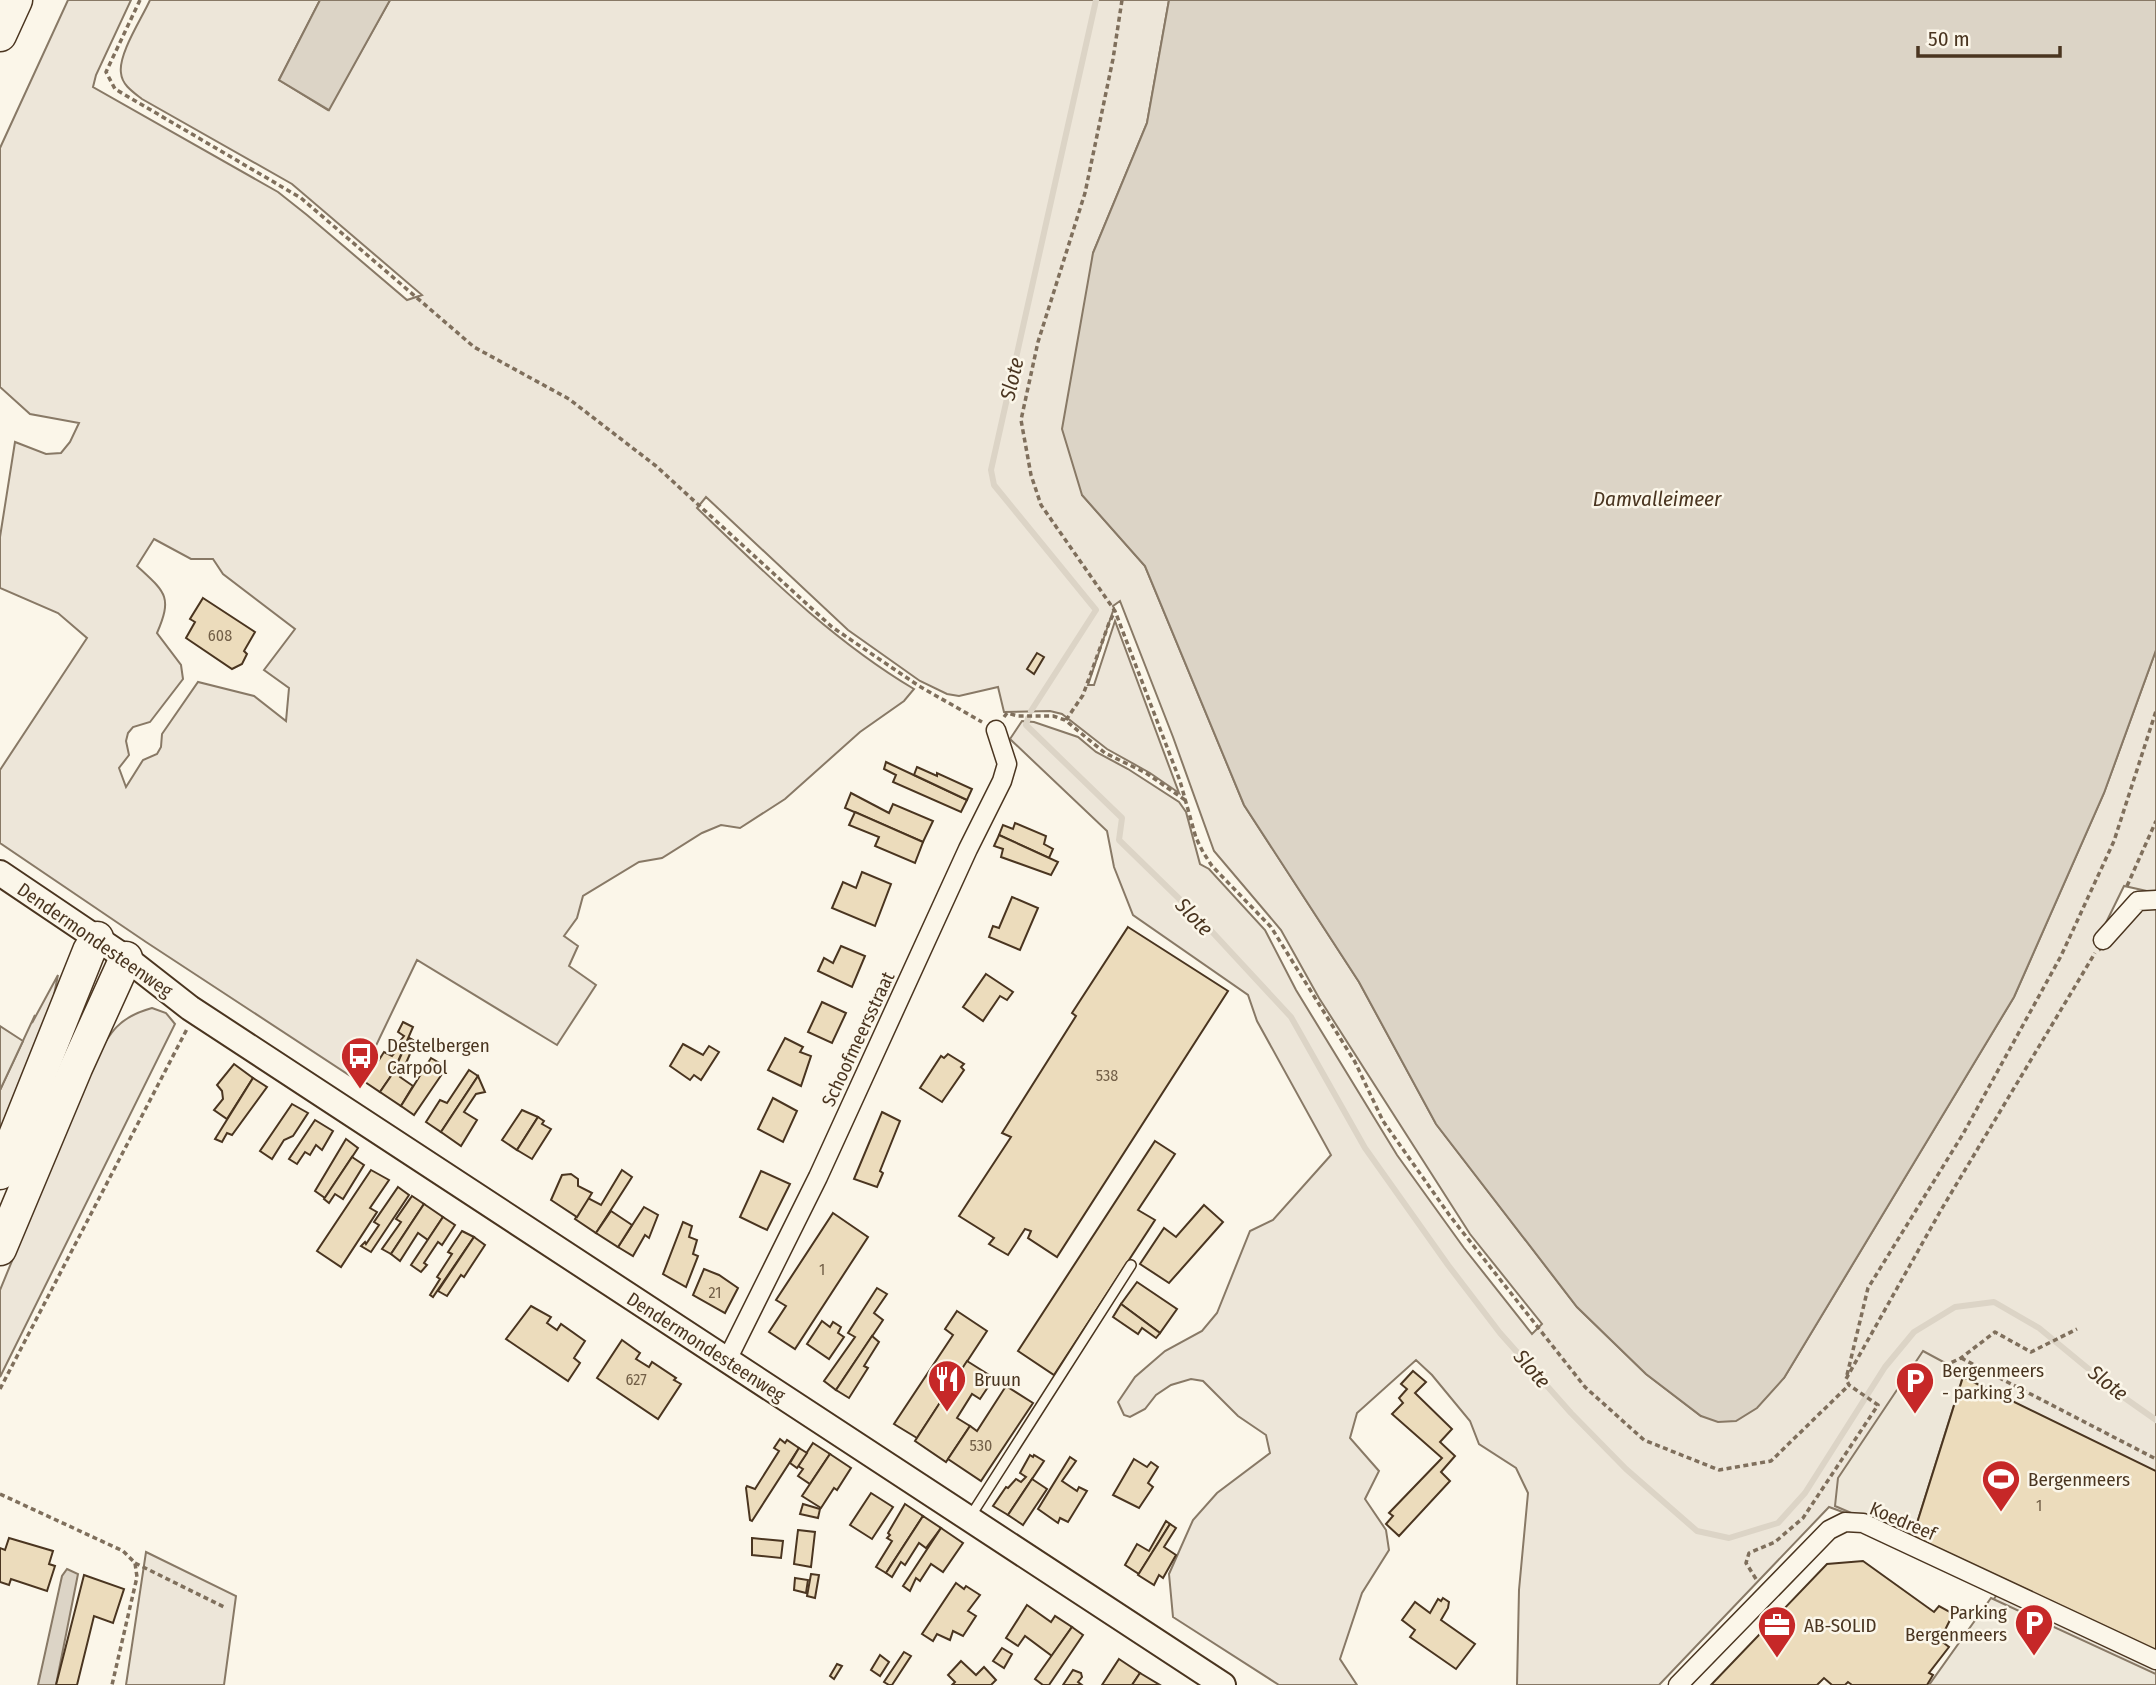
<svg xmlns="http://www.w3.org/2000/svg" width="2156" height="1685" viewBox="0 0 2156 1685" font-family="'Fira Sans Condensed',sans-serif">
	<rect width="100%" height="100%" fill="#fbf6e9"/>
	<g fill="#ede6d9" stroke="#887966" stroke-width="2" fill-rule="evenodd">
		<path d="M68 0H131L96 75 93 87 278 192 307 215 407 300 422 295 292 184 142 99C133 92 122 85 121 73 118 54 142 18 150 0H320L279 80 328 110 390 0H1169L1147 123 1093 253 1082 495 1145 566 1244 805 1359 982 1436 1124 1577 1307 1646 1374 1701 1416 1784 1378 2014 997 2104 793 2156 650V893L2124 886 2096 943 2100 950 2121 933 2144 908 2156 909V1685L1952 1657 2001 1589 1862 1519 1829 1507 1659 1685H1517L1519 1590 1528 1493 1516 1468 1479 1444 1470 1421 1432 1375 1416 1360 1357 1413 1350 1438 1379 1471 1365 1499 1386 1530 1389 1550 1362 1593 1340 1659 1357 1685H1279L1173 1617 1169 1574 1193 1520 1217 1493 1270 1453 1266 1435 1238 1416 1203 1381 1191 1379 1171 1385 1156 1395 1145 1409 1130 1417 1124 1415 1118 1402 1135 1377 1165 1351 1202 1331 1217 1313 1250 1231 1273 1220 1331 1155 1257 1021 1248 995 1133 915 1114 867 1107 831 1010 739 1022 721 1034 722 1078 737 1096 752 1128 769 1179 802 1186 812 1200 864 1209 869 1265 930 1296 990 1397 1155 1464 1248 1532 1334 1542 1324 1470 1234 1319 998 1281 930 1214 851 1173 737 1120 601 1113 606 1114 608 1088 685H1094L1115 621 1179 793 1150 773 1107 749 1062 714 1050 711 1004 712 998 687 959 696 947 694 920 681 848 630 706 497 697 508C766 574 832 640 914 689L904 701 860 732 785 799 740 828 721 825 702 833 662 858 639 862 583 896 577 918 564 936 578 946 569 966 596 985 557 1045 417 960 360 1079 352 1077 146 942 0 843V770L87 638 58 613 0 588V537L15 442 46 454 61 453 70 442 79 423 30 414 0 387V148ZM154 539 191 559H213L223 574 295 629 264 670 289 688 286 721 254 696 198 682 162 734 161 747 157 754 143 760 126 787 119 768 129 755 126 741 128 733 133 727 150 722 183 679 181 665 157 633C173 596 165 592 137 566Z"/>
		<polygon points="58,975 53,1000 0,1133 0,1090 35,1015 32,1023"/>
		<path d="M152 1008 166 1013 175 1024 0 1377V1290L95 1060C110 1032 119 1017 152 1008Z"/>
		<polygon points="146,1552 236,1596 224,1685 126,1685"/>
	</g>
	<g fill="#ede7d9" stroke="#887966" stroke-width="2">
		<polygon points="0,1026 23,1041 0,1090"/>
		<polygon points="1923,1351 1964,1373 1912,1539 1835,1506 1838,1478"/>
		<polygon points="1991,1598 2156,1674 2156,1685 1929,1685"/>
	</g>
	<g fill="#dcd4c6" stroke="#887966" stroke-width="2">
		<polygon points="320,0 390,0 329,110 279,80"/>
		<polygon points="1169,0 2156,0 2156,650 2104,793 2014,997 1784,1378 1757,1408 1736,1421 1718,1422 1701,1416 1646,1374 1577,1307 1436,1124 1359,982 1244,805 1145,566 1082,495 1062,429 1093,253 1147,123"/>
		<polygon points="67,1569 78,1574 56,1685 38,1685 62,1576"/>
	</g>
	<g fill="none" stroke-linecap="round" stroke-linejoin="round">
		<g stroke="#dcd4c6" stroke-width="6">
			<polyline points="1031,711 1096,610 994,485 991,470 1096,0"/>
			<polyline points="1028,718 1026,725 1122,818 1119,840 1203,922 1291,1017 1365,1148 1448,1265 1500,1333 1571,1413 1626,1469 1697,1531 1729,1538 1778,1523 1805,1493 1885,1367 1914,1332 1955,1307 1994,1302 2039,1328 2119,1394 2156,1420"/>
		</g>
	</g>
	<g fill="#ecdcbc" stroke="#4a3520" stroke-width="2">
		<polygon points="203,598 255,632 244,651 247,654 242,664 232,669 186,638 195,622 190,619"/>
		<polygon points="1037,653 1044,657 1034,674 1027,669"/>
		<polygon points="886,762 967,800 961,812 893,782 896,775 884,769"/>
		<polygon points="917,767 937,776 937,773 972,789 967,800 914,775"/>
		<polygon points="851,793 889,813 893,804 933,821 923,842 845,808"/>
		<polygon points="855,812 923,842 915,863 875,846 879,837 849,825"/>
		<polygon points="1015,823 1046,836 1044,844 1053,849 1049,858 999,835 1003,825 1013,829"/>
		<polygon points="999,835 1058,862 1051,875 1001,857 1003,849 994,846"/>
		<polygon points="862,872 891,884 875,926 832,908 843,882 856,888"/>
		<polygon points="1012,897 1038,908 1020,950 989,937 993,926 999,928"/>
		<polygon points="1128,927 1228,991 1057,1257 1028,1238 1031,1231 1025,1229 1008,1255 989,1244 994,1238 959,1216 1011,1137 1002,1133 1076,1016 1072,1013"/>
		<polygon points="841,946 865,956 852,987 818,971 824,958 833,963"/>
		<polygon points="986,974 1013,992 1007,1000 1000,996 983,1021 963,1007"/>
		<polygon points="822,1002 846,1013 832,1043 808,1032"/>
		<polygon points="403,1022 413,1027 393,1073 380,1092 365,1082 384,1052 392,1056 395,1052 393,1050 404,1036 398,1032"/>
		<polygon points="409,1038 413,1040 410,1046 413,1047 400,1077 413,1086 401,1106 380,1092 393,1073"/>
		<polygon points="785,1038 803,1047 800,1052 811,1056 801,1086 768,1070"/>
		<polygon points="683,1044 703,1055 709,1046 719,1052 701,1080 694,1075 690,1080 670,1066"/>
		<polygon points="948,1054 964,1064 961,1067 964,1070 942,1102 920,1088 941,1056 944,1058"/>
		<polygon points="431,1058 443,1065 442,1074 414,1115 401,1106"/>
		<polygon points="234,1064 253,1078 227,1119 214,1110 223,1099 222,1091 217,1085"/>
		<polygon points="469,1070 478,1076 441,1132 426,1122 440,1100 447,1103"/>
		<polygon points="478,1076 485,1092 476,1094 464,1112 477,1120 461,1146 441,1132"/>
		<polygon points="253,1078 267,1087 232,1135 227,1133 222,1142 215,1139"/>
		<polygon points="773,1098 797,1111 783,1142 758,1129"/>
		<polygon points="292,1104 308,1113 293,1136 284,1140 272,1159 260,1151"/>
		<polygon points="522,1110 538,1117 517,1150 502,1140"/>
		<polygon points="882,1112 900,1121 880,1171 883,1173 877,1187 854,1179"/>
		<polygon points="538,1117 544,1121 542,1124 551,1129 532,1159 517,1150"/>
		<polygon points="315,1120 333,1131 322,1150 316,1145 310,1155 305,1152 297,1164 289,1159"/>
		<polygon points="346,1139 358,1148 325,1198 315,1191"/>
		<polygon points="1155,1141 1175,1154 1138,1210 1155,1220 1054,1375 1018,1351"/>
		<polygon points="352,1157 364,1165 343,1199 335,1194 329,1203 324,1199"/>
		<polygon points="371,1170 389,1180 370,1208 377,1212 341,1267 317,1251"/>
		<polygon points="622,1170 632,1177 596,1233 575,1219 588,1198 601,1205"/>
		<polygon points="761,1171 790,1184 767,1230 740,1217"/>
		<polygon points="571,1174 578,1179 578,1186 592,1193 577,1217 551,1200 562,1175"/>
		<polygon points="398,1187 409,1195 371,1252 361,1246 365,1242 366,1244 379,1225 374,1222"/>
		<polygon points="412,1196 424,1204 391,1254 382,1249 401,1222 396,1219"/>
		<polygon points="424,1204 443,1217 428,1240 418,1233 400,1261 391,1254"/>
		<polygon points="1204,1205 1223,1222 1169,1283 1140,1264 1164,1228 1176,1237"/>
		<polygon points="644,1207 658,1215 649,1238 645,1235 633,1256 618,1247"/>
		<polygon points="611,1211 632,1225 618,1247 596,1233"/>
		<polygon points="833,1213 868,1237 795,1349 769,1332 786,1306 776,1300"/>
		<polygon points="443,1217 455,1225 442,1245 438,1242 424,1263 427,1265 421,1272 411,1265"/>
		<polygon points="683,1222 692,1226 689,1237 697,1240 693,1254 698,1256 686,1287 663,1274"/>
		<polygon points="462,1231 474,1237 433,1297 430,1295 440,1279 437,1277 452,1254 448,1252"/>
		<polygon points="474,1237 485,1245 464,1277 461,1275 447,1296 438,1291"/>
		<polygon points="704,1269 719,1275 738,1288 725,1313 693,1295"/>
		<polygon points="1137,1282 1177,1309 1160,1333 1121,1304"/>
		<polygon points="877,1288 887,1294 874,1313 883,1320 836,1390 824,1381 855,1337 848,1333"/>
		<polygon points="1121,1304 1160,1333 1156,1338 1142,1328 1138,1334 1113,1317"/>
		<polygon points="531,1306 551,1317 547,1323 557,1330 561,1324 585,1341 574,1358 580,1363 568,1381 506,1339"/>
		<polygon points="957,1311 987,1331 917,1438 894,1424 953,1335 945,1329"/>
		<polygon points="822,1321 830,1327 833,1322 841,1327 838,1333 844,1337 829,1359 807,1344"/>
		<polygon points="872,1336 879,1342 864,1366 868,1368 849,1398 836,1390"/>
		<polygon points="622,1340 640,1353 636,1359 649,1367 652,1362 676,1378 674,1380 681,1384 658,1419 597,1378"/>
		<polygon points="967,1361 994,1378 980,1399 972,1394 957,1418 970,1426 946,1462 915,1441"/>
		<polygon points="1413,1371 1426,1382 1415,1393 1452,1429 1440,1442 1455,1456 1441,1472 1450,1481 1399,1536 1386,1524 1393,1516 1389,1513 1442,1458 1392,1414 1403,1403 1399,1398 1407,1389 1401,1384"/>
		<polygon points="1963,1377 2156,1471 2156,1655 1912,1539"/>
		<polygon points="1006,1386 1033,1403 981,1481 948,1459 970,1426 977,1431"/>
		<polygon points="780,1439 785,1443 787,1440 799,1448 752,1521 750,1520 746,1488 747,1486 755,1489 779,1451 774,1448"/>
		<polygon points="813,1443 830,1454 810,1484 798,1476 803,1469 798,1466"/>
		<polygon points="799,1448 807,1453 797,1468 790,1463"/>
		<polygon points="830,1454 851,1468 837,1490 834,1488 821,1508 802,1496"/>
		<polygon points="1030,1455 1033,1457 1034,1455 1044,1461 1008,1515 993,1506 1006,1487 1008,1488 1016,1479 1021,1482 1026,1477 1020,1473"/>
		<polygon points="1070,1457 1076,1461 1062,1481 1077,1491 1079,1487 1087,1491 1068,1522 1060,1518 1058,1523 1038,1509"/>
		<polygon points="1134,1459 1147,1467 1151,1462 1158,1467 1148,1483 1153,1487 1139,1508 1113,1495"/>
		<polygon points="1032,1479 1047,1489 1023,1525 1008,1515"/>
		<polygon points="871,1493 893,1507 872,1539 850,1525"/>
		<polygon points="803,1504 820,1509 818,1518 800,1514"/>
		<polygon points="905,1504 923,1516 886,1573 876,1567 892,1541 887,1538 890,1535 888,1533"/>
		<polygon points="923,1516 941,1528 926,1548 919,1543 905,1565 901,1562 892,1577 886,1573"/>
		<polygon points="1166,1521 1170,1524 1139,1574 1125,1565 1137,1544 1149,1551"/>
		<polygon points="1170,1524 1176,1528 1164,1547 1176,1555 1163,1578 1159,1575 1154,1585 1138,1575"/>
		<polygon points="941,1528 963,1543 943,1572 931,1564 920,1581 916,1578 910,1591 903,1586"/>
		<polygon points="798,1530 815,1532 811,1567 794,1564"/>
		<polygon points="9,1538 53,1551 49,1564 55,1566 47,1591 11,1579 9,1585 0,1582 0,1548 5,1550"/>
		<polygon points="752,1538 783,1541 781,1558 752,1555"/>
		<polygon points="1863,1561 1934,1612 1939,1606 1950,1612 1950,1620 1940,1640 1949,1647 1929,1673 1933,1675 1927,1685 1852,1685 1848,1682 1845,1685 1832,1685 1824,1678 1817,1685 1711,1685 1827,1564"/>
		<polygon points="811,1574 819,1575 815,1598 807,1596"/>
		<polygon points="84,1575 124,1589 113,1623 94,1616 77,1685 56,1685"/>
		<polygon points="795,1578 808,1580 806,1593 794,1590"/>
		<polygon points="956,1583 964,1589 966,1586 980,1595 968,1611 976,1616 963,1636 953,1631 950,1640 937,1634 933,1641 922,1634"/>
		<polygon points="1443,1598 1449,1602 1448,1608 1441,1620 1475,1644 1456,1669 1410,1637 1415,1630 1402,1620 1415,1602 1430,1613 1438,1599 1441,1601"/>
		<polygon points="1027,1605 1051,1622 1055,1616 1072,1627 1052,1656 1025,1636 1018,1646 1006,1638"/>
		<polygon points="1072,1627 1083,1635 1049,1685 1043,1685 1035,1679"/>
		<polygon points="1002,1648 1012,1654 1004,1668 993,1661"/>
		<polygon points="904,1652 911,1656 892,1685 889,1685 884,1682"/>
		<polygon points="880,1655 889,1662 880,1676 871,1670"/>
		<polygon points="1119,1659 1140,1673 1132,1685 1102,1685"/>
		<polygon points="961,1661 976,1675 984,1667 996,1680 991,1685 952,1685 955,1682 948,1675"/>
		<polygon points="837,1664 842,1666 834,1679 830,1676"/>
		<polygon points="1073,1670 1081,1673 1082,1677 1078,1682 1082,1685 1063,1685"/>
		<polygon points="1140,1673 1160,1685 1132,1685"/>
	</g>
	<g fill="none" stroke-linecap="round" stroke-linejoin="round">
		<g stroke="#4a3520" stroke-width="12">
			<polyline id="service" points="970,1517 1131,1265"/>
		</g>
		<g stroke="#4a3520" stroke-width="21">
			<g id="minor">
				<polyline points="2103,940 2138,901 2156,900"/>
				<polyline points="727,1360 818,1177 968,849 1002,781 1007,764 996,730"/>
				<polyline points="1678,1685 1829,1530 1845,1522 1863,1523 2156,1660"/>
			</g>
		</g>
		<g stroke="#4a3520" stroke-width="28">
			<polyline id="secondary" points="0,873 126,958 190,1008 1223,1685"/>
		</g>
		<g stroke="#4a3520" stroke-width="35">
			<g id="motorway">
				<polyline points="0,35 16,0"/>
				<polyline points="0,1173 89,951 97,938"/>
				<polyline points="0,1249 76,1068 126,958"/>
			</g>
		</g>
		<g stroke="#7f6f5c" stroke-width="3.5" stroke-dasharray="5 3.5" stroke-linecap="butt">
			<polyline points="140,0 106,72 115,89 301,198 474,347 569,399 656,466 832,627 919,686 982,722"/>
			<polyline points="1122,0 1113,59 1085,193 1038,342 1021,420 1031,475 1041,505 1115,611 1180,781 1196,838 1203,852 1212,866 1271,927 1355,1062 1383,1121 1450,1216 1585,1387 1644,1440 1719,1470 1771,1461 1849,1385"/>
			<polyline points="1004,717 1007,713 1018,716 1053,716 1065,720 1105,753 1146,773 1185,800"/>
			<polyline points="1066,720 1083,695 1109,623 1115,611"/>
			<polyline points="2127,886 2156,821"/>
			<polyline points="1961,1358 2156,1459"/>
			<polyline points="1944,1366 1961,1358 1995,1332 2031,1352 2077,1329"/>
			<polyline points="1847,1375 1868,1288 1963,1134 2061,956 2114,841 2156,711"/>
			<polyline points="0,1389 187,1029"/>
			<polyline points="0,1494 123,1551 135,1563 137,1577 112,1685"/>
			<polyline points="135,1563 224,1607"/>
			<polyline points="1756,1579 1746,1563 1749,1553 1775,1542 1803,1518 1878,1405 1849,1385 1846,1379 1941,1210 2095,953"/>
		</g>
		<use href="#service" stroke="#fbf6e9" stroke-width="9"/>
		<use href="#minor" stroke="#fbf6e9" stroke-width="18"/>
		<use href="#secondary" stroke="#fbf6e9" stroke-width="24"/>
		<use href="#motorway" stroke="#fbf6e9" stroke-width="32"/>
	</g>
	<defs>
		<g id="bus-pin" transform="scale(2.0125)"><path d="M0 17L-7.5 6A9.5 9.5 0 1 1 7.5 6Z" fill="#c62828" stroke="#fbf6e9"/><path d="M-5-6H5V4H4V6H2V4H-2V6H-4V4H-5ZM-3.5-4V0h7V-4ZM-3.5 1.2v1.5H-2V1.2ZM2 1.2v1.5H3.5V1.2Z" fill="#fff"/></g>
		<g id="restaurant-pin" transform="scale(2.0125)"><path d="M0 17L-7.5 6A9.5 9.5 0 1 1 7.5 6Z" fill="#c62828" stroke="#fbf6e9"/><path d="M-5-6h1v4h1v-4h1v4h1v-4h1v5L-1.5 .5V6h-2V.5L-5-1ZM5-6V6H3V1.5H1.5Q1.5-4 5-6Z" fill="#fff"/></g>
		<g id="parking-pin" transform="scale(2.0125)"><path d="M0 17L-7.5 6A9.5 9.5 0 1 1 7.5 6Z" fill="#c62828" stroke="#fbf6e9"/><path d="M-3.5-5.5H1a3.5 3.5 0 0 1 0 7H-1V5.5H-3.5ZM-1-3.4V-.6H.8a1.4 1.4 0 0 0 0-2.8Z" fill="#fff"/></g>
		<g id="stadium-pin" transform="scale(2.0125)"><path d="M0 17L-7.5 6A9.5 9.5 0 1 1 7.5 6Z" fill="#c62828" stroke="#fbf6e9"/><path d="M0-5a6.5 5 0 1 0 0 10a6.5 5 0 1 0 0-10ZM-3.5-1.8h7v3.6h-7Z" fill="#fff"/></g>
		<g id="office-pin" transform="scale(2.0125)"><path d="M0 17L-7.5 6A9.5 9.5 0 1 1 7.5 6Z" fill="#c62828" stroke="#fbf6e9"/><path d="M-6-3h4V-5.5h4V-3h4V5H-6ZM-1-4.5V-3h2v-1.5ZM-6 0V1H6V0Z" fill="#fff"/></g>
	</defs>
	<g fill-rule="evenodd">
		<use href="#bus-pin" x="360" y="1056"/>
		<use href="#restaurant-pin" x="947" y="1379"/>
		<use href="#parking-pin" x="1915" y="1381"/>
		<use href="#stadium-pin" x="2001" y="1479"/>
		<use href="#parking-pin" x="2034" y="1623"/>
		<use href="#office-pin" x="1777" y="1625"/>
	</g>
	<g text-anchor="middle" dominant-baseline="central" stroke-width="5" stroke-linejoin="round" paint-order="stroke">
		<g font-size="16" fill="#725f47">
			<text x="220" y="635">608</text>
			<text x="1107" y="1075">538</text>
			<text x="822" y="1269">1</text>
			<text x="715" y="1292">21</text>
			<text x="636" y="1379">627</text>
			<text x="981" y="1445">530</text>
			<text x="2039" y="1505">1</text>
		</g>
		<g font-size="19" fill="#4a3520" stroke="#fbf6e9">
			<text transform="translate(95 940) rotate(35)">Dendermondesteenweg</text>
			<text transform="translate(858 1039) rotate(-65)">Schoofmeersstraat</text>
			<text transform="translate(706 1347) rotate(33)">Dendermondesteenweg</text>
			<text transform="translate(1903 1521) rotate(23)">Koedreef</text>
		</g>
		<g font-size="19" fill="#4a3520" stroke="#fbf6e9" text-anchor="start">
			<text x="387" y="1045">Destelbergen<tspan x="387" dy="22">Carpool</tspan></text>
			<text x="1942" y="1370">Bergenmeers<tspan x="1942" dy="22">- parking 3</tspan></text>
			<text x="974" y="1379">Bruun</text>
			<text x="2028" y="1479">Bergenmeers</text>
			<text x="2007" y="1612" text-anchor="end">Parking<tspan x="2007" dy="22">Bergenmeers</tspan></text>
			<text x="1804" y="1625">AB-SOLID</text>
		</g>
		<g font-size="21" font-style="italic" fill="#4a3520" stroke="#fbf6e9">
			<text transform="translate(1012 379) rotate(-77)">Slote</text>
			<text x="1657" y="499">Damvalleimeer</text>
			<text transform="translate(1194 917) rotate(46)">Slote</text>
			<text transform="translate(1532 1369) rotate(49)">Slote</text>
			<text transform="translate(2108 1383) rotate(38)">Slote</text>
		</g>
	</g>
	<path d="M1918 46v10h142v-10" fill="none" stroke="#4a3520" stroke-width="3.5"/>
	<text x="1928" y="46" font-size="21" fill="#4a3520" stroke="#fbf6e9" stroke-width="5" paint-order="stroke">50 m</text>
</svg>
